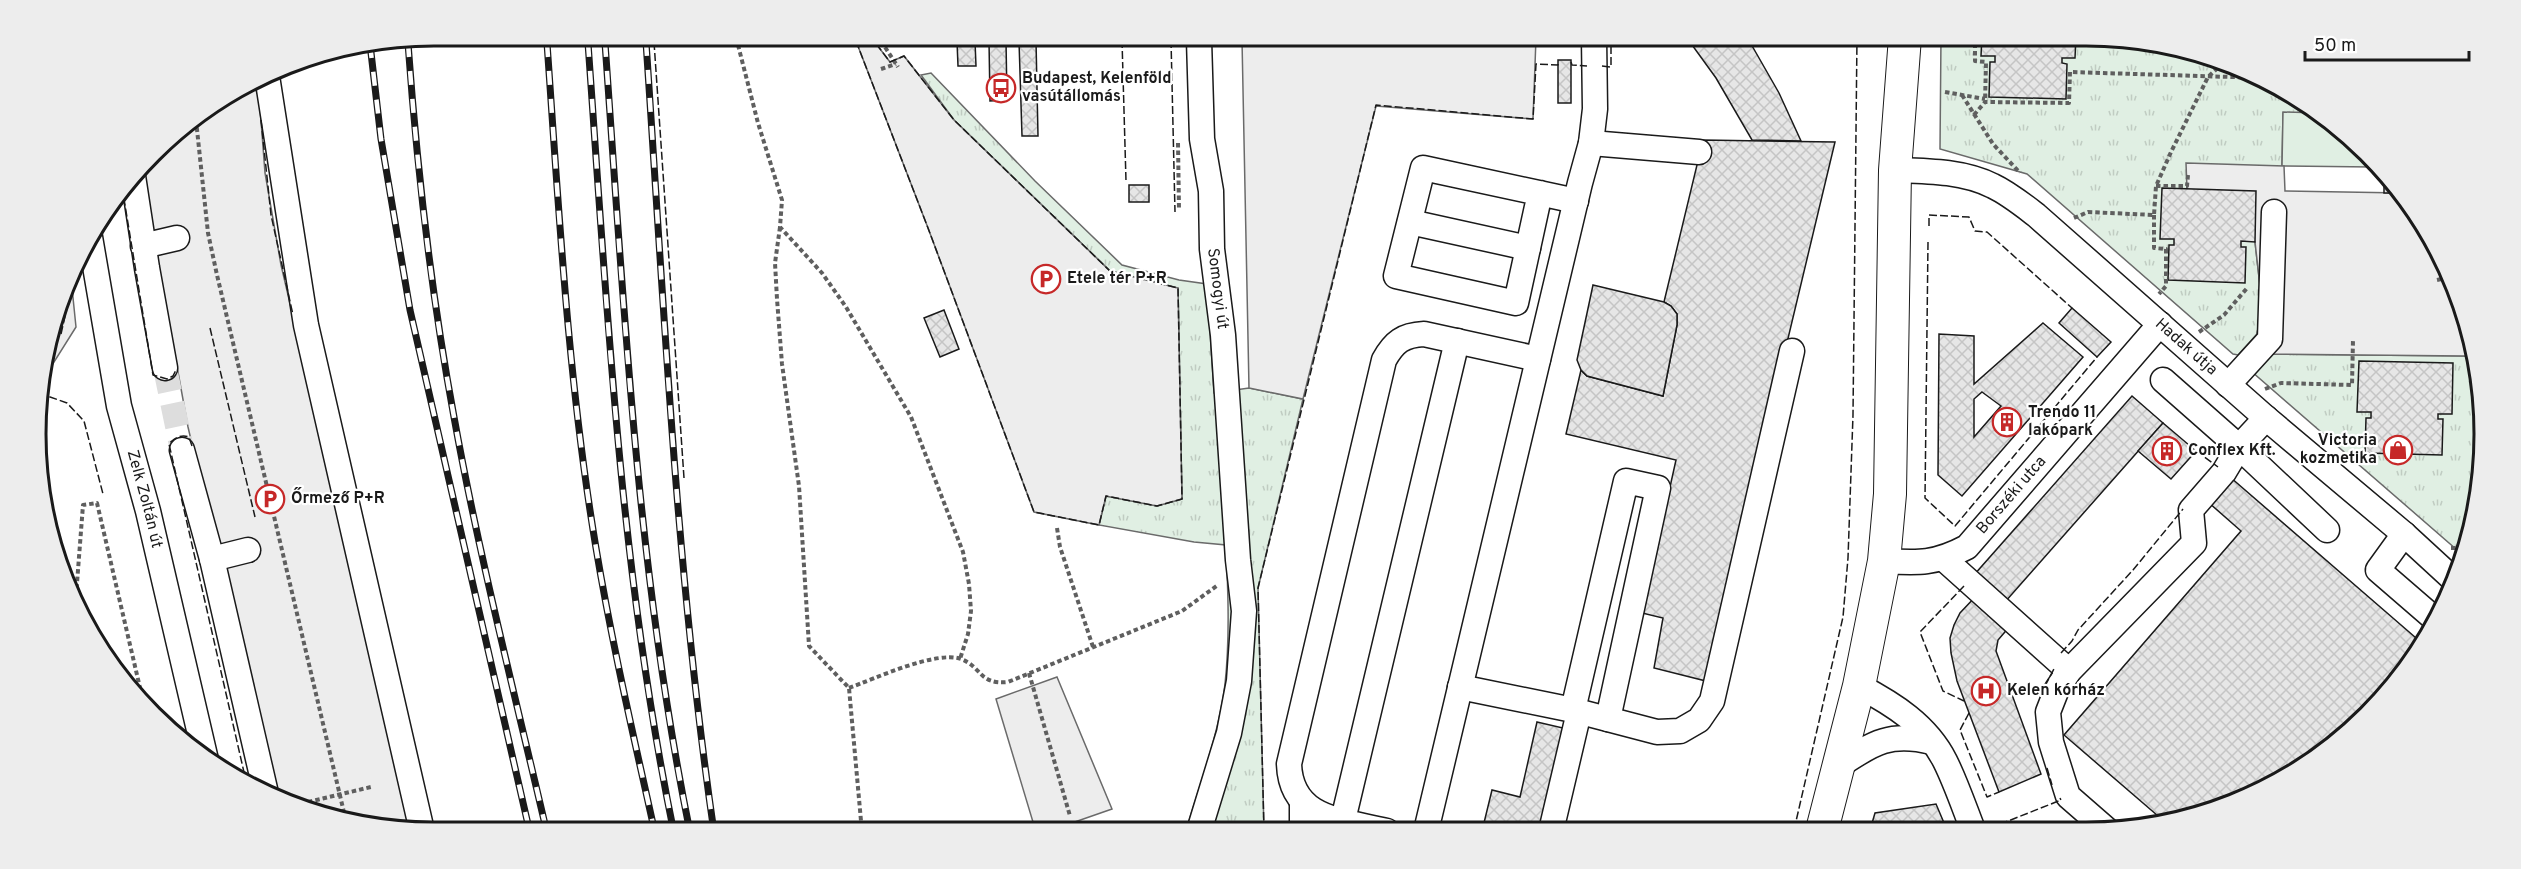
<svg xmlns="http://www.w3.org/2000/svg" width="2521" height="869" viewBox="0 0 2521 869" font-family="Overpass,sans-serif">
	<defs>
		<pattern id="grass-tufts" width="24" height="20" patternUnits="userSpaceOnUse" patternTransform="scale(1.5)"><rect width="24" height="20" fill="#e0efe3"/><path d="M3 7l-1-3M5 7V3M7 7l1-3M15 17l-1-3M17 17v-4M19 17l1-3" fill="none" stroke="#c0ccc2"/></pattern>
		<pattern id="building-cross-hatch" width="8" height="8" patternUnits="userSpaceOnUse" patternTransform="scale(1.5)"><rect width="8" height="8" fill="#e6e6e6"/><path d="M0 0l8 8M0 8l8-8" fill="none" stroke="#c5c5c5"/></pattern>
	</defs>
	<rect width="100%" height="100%" fill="#fff"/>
	<g fill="url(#grass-tufts)" stroke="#6a6a6a" stroke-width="1.5">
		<polygon points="2086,36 2189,49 2262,77 2321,113 2283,113 2282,166 2256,191 2255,242 2262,304 2257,334 2238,355 2233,354 2027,174 1940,149 1941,37"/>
		<path d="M931 73 1035 181 1122 265 1179 280 1207 284 1214 393 1249 388 1303 399 1258 588 1264 831H1186C1200 783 1219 734 1225 684 1230 637 1228 591 1226 545L1194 542 1099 525 1106 496 1157 506 1182 499 1178 288 1110 271 954 120 921 75Z"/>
		<path d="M2467 322C2472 342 2480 363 2482 384 2487 440 2486 503 2464 556L2251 371 2271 354 2466 356Z"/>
	</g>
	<polygon fill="#e0efe3" stroke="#6a6a6a" stroke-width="1.5" points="2283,112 2321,113 2373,159 2373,167 2282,166"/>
	<g fill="#ededed" stroke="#6a6a6a" stroke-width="1.5">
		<polygon points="1536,38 1533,119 1376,106 1303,399 1249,388 1242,40"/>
		<polygon points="856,41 874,41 890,62 904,56 954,120 1110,271 1178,288 1182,499 1157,506 1106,496 1099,525 1034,512 928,228"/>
		<polygon points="258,81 265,173 281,265 413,830 332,820 274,793 188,427 141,168 171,135"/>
		<polygon points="2186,163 2284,166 2285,191 2402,193 2431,235 2464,306 2467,322 2466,356 2271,354 2257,334 2262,304 2255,242 2187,189"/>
		<polygon points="71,278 76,327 39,386 39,383"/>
		<polygon points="1057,677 1112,809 1046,832 1036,832 996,699"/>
	</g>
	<g fill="url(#building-cross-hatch)" stroke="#1a1a1a" stroke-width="1.5" fill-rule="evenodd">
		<polygon points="1982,36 2076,36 2075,58 2062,58 2062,63 2067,64 2066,99 1989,97 1990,62 1995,62 1995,56 1981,56"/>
		<polygon points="1747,37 1779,93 1801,141 1752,140 1716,78 1687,38"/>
		<polygon points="1066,40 1067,45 1050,46 1049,41"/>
		<polygon points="957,41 975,41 976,66 958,66"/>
		<polygon points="989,41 1006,41 1007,100 990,101"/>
		<polygon points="1019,41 1036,41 1038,136 1022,136"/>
		<rect x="1558" y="60" width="13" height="43"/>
		<polygon points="1703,140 1835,142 1706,681 1654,668 1663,618 1642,613 1676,460 1566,434 1581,370 1587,376 1663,396 1677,325 1677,314 1671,306 1664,302"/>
		<polygon points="2384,170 2386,171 2402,193 2384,193"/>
		<rect x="1129" y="185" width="20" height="17"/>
		<polygon points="2162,188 2256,191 2255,242 2241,241 2241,247 2246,247 2245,283 2168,280 2169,245 2174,245 2174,239 2160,239"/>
		<polygon points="1593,285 1664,302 1671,306 1677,314 1677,325 1663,396 1587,376 1581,370 1577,360"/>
		<polygon points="2072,308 2111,342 2097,357 2059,323"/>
		<polygon points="944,310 959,349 940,357 924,318"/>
		<path d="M2043 323 2083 357 1962 496 1938 475 1939 334 1974 336V384ZM1982 392 2001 406 1974 437V399Z"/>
		<polygon points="2359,361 2453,363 2452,414 2438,414 2438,419 2443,419 2442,455 2365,453 2366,418 2371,418 2371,412 2357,412"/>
		<polygon points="2132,396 2163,423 2005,602 1974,575"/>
		<polygon points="2163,423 2196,451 2171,479 2138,451"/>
		<polygon points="2230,477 2423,644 2350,734 2262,792 2165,822 2064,735 2241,531 2208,502"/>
		<polygon points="1976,596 2010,626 1998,640 1996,651 2041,774 1999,792 1957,681 1951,653 1950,638 1954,625 1960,613"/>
		<polygon points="1537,722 1563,728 1539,831 1482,831 1492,790 1520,797"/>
		<polygon points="1936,804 1947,830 1870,830 1875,813"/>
	</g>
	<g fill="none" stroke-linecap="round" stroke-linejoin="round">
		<polyline stroke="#ddd" stroke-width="24" stroke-dasharray="24 12" stroke-linecap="butt" points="165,368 182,450"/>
		<g stroke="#1a1a1a" stroke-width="27">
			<g id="minor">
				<path id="s1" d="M1199 40 1202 139 1211 191 1212 249 1223 335 1238 560 1244 611 1239 681 1229 733 1199 831"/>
				<polyline points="267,76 306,325 422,831"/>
				<polyline points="1591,143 1699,152"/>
				<path id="s2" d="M1895 170C1927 171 1963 171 1993 186 2008 193 2023 205 2036 215L2266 418 2404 534 2454 580"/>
				<polyline points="133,176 147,268 165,368"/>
				<polyline points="1540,193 1516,303 1396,276 1423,168 1576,201"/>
				<polyline points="1410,222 1528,248"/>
				<path id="s3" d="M90 237 119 406 148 511 206 760"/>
				<polyline points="143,246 177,238"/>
				<polyline points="2163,380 2239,447 2266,418"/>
				<polyline points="2228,385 2270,339 2274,212"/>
				<polyline points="182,450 212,559 265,789"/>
				<polyline points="2404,534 2378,570 2437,621"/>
				<polyline points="212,559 248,550"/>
				<polyline points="1944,559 2069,671"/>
				<path id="s4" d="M1884 561C1919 563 1935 564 1967 547L2160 324"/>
				<path d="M1859 686C1893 704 1927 725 1945 761 1956 783 1964 807 1973 830"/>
				<polyline points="1460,687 1573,710 1657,732 1680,731 1699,720 1712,701 1792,351"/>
				<polyline points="1573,710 1626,481 1658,488 1608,719"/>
				<path d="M1840 765C1874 742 1891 732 1932 742"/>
				<polyline points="1302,803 1302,831"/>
				<polyline points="1343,820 1457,341"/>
				<polyline points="2107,830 2068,796 2051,742 2048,712 2057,689 2069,671 2194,543 2191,510 2224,472 2239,447 2327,530"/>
				<path d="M1387 831C1342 820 1291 820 1289 764L1384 360C1394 342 1403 335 1424 334L1538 359"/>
				<polyline points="1426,831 1580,183 1591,143 1595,109 1594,38"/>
				<polyline points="1551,831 1579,712"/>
			</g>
		</g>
		<g stroke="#1a1a1a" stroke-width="34">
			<polyline id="major" points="1822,830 1859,686 1884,561 1890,494 1895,170 1905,37"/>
		</g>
		<g stroke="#5f5f5f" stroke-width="4" stroke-dasharray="4.5 3" stroke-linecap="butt">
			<polyline points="1975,36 1975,61 1986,62 1985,102"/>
			<polyline points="881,41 898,67"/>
			<polyline points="738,45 758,123 782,200 780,227 822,273 846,307 911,417 963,552 969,584 971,611 968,634 960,659"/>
			<polyline points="881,69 896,64"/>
			<polyline points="1945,92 1985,99"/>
			<polyline points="1962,95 1993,144 2020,173"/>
			<polyline points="1974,115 1985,102 2069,103 2070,72 2264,78"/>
			<polyline points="196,120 208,233 217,275 346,821"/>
			<polyline points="1178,143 1179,210"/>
			<polyline points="2156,186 2187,186 2188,175"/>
			<polyline points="2154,215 2154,248 2166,249 2166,286 2159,294"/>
			<polyline points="2074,218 2088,212 2154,215 2156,186 2171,152 2208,77 2224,62"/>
			<polyline points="780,227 775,263 777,299 782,364 799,486 809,646 849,688 862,832"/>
			<polyline points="2437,280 2451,277"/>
			<polyline points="2199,332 2224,315 2248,287"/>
			<polyline points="2265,389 2281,383 2352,385 2353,340"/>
			<polyline points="2481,477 2483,427"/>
			<polyline points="1057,528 1060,547 1093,647"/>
			<polyline points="2451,548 2467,548"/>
			<polyline points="76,596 83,505 97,503 144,705"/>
			<polyline points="1029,673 1070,816"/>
			<path d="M849 688C874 679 936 650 961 659 982 667 979 685 1008 682L1182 611 1218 585"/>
			<polyline points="308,802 371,787"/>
		</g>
		<use href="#minor" stroke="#fff" stroke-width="24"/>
		<use href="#major" stroke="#fff" stroke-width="32"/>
		<g stroke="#1a1a1a" stroke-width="7">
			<g id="rail">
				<path d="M646 42C664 306 676 571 714 832"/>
				<path d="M408 43C417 169 431 293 454 417 479 556 515 695 547 833"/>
				<path d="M547 43C559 212 568 381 596 548 612 644 634 738 655 833"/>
				<path d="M588 43C607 307 620 572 674 833"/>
				<path d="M605 43C624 307 637 572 690 832"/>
				<polyline points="370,44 381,139 410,310 530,833"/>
			</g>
		</g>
		<use href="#rail" stroke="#fff" stroke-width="4.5" stroke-dasharray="14" stroke-linecap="butt"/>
		<g stroke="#1a1a1a" stroke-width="1.5" stroke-dasharray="8 3" stroke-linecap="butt">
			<polyline points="1122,40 1126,181"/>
			<polyline points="1171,40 1175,212"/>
			<polyline points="856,41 928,228 1034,512 1099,525 1106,496 1157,506 1182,499 1178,288 1110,271 954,120 904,56 890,62 874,41"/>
			<polyline points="654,42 684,478"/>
			<polyline points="1571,62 1572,65 1587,66"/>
			<polyline points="1602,66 1611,67 1611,38"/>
			<polyline points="261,120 271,215 293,315"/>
			<polyline points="122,187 153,375 167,379 173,376 176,370"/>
			<polyline points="1929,226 1929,215 1969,217 1975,231 1987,232 2072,308"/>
			<polyline points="1928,242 1925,498 1955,526 2097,357"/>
			<polyline points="210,328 255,517"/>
			<polyline points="61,334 72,285 71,278"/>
			<polyline points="39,386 48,372"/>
			<polyline points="39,393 67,403 84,421 103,494"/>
			<path d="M192 446 189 437C181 434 174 438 169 444L246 781"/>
			<polyline points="2196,451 2218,467"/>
			<polyline points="1964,586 1920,632 1943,691 1964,701"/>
			<polyline points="2061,653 2072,641 2078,630 2133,570 2183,509"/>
			<polyline points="2045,686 2055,667"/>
			<polyline points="1969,713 1960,730 1987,797 1999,792"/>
			<polyline points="2047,768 2052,785"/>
			<polyline points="1794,830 1843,617 1848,558 1853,415 1857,37"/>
			<polyline points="1995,830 1993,827 2061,800 2060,798"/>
			<polyline points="1264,831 1258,588 1376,105 1533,119 1536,64 1558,65 1558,62"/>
		</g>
	</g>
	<defs>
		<g id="bus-ring" transform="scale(1.5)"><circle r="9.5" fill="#fff" stroke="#c62828" stroke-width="1.5"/><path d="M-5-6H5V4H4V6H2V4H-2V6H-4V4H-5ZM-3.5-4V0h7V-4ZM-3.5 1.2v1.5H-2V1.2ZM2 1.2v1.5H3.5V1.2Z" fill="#c62828"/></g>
		<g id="parking-ring" transform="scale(1.5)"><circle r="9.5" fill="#fff" stroke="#c62828" stroke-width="1.5"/><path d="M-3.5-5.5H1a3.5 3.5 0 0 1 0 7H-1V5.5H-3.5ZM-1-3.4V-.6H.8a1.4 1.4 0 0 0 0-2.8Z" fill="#c62828"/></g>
		<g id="building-ring" transform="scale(1.5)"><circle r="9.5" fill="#fff" stroke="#c62828" stroke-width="1.5"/><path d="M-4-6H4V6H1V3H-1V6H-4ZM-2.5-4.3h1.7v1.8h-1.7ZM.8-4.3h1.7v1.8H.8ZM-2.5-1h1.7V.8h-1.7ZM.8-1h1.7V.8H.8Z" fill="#c62828"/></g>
		<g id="shop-ring" transform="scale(1.5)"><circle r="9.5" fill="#fff" stroke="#c62828" stroke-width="1.5"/><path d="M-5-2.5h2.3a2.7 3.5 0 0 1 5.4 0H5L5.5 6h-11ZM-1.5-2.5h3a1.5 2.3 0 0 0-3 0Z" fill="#c62828"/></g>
		<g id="hospital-ring" transform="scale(1.5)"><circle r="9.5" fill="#fff" stroke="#c62828" stroke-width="1.5"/><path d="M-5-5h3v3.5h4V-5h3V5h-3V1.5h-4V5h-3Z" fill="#c62828"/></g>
	</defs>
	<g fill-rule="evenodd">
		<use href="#bus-ring" x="1001" y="88"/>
		<use href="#parking-ring" x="1046" y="279"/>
		<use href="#building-ring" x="2007" y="422"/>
		<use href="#shop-ring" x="2398" y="450"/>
		<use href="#building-ring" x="2167" y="451"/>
		<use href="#parking-ring" x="270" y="499"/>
		<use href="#hospital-ring" x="1986" y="691"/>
	</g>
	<g text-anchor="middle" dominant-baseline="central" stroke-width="4.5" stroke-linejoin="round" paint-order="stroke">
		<g font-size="16" font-weight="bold" fill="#1a1a1a" stroke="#fff" text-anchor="start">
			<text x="1022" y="79">Budapest, Kelenföld<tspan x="1022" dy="18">vasútállomás</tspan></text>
			<text x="1067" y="279">Etele tér P+R</text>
			<text x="2028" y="413">Trendo 11<tspan x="2028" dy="18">lakópark</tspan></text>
			<text x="2377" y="441" text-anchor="end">Victoria<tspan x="2377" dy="18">kozmetika</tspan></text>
			<text x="2188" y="451">Conflex Kft.</text>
			<text x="291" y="499">Őrmező P+R</text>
			<text x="2007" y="691">Kelen kórház</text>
		</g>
		<g font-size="16" fill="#1a1a1a" stroke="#fff">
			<text stroke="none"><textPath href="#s1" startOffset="250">Somogyi út</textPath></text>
			<text stroke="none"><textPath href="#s2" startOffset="352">Hadak útja</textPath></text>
			<text stroke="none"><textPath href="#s4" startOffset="154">Borszéki utca</textPath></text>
			<text stroke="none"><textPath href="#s3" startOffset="268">Zelk Zoltán út</textPath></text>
		</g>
	</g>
	<path d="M0 0H2521V869H0ZM434 46H2086A388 388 0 0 1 2474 434V434A388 388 0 0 1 2086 822H434A388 388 0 0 1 46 434V434A388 388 0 0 1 434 46Z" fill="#ededed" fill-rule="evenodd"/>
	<path fill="none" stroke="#1a1a1a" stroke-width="3" d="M434 46H2086A388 388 0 0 1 2474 434V434A388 388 0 0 1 2086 822H434A388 388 0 0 1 46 434V434A388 388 0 0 1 434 46Z"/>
	<path d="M2305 51v9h164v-9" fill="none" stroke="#1a1a1a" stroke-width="3"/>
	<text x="2314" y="51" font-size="18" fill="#1a1a1a" stroke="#ffffff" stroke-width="4.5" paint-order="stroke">50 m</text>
</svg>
